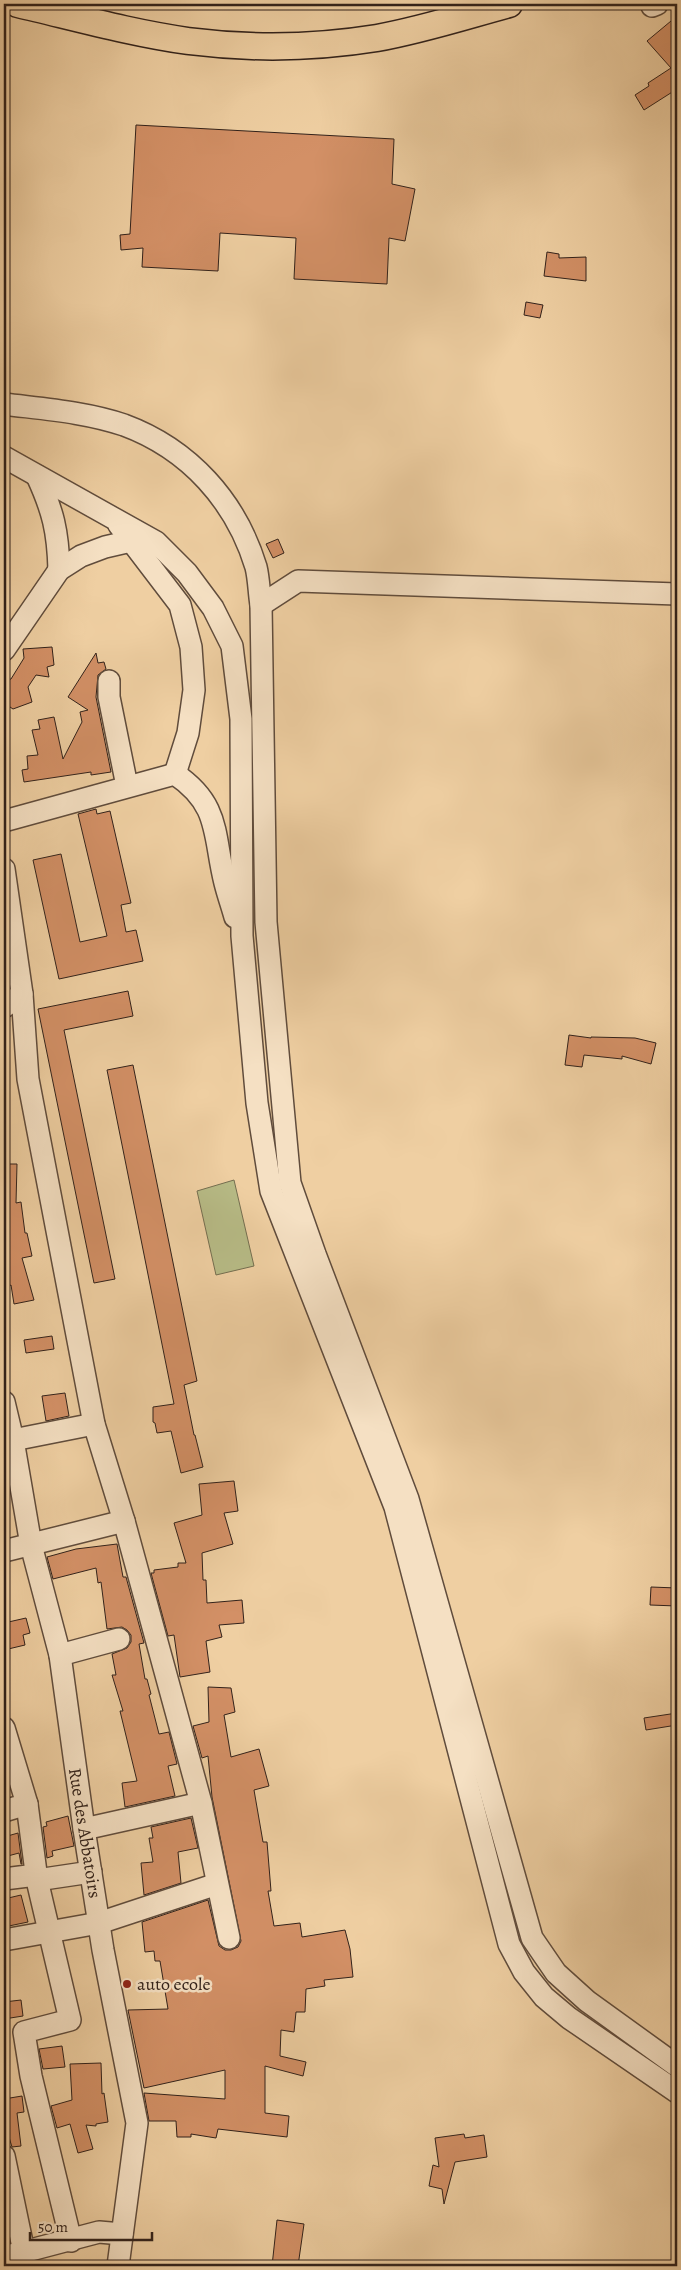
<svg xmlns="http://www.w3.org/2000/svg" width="681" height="2270" viewBox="0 0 681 2270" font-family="Alegreya,serif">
	<rect width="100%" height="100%" fill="#efcfa2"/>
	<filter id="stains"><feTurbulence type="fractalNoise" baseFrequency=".004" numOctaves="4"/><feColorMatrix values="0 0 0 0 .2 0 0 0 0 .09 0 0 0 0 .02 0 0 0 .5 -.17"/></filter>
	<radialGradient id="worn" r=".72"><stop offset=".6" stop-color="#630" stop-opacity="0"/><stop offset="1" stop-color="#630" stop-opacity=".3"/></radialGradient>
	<polygon fill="#b7bb86" stroke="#746e50" points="234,1180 254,1266 216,1275 197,1191"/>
	<g fill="#d39066" stroke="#31211a">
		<polygon points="671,21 677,28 677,89 644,110 635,95 649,86 648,83 671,68 647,41"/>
		<polygon points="136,125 394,139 392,184 415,189 405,241 389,238 387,284 294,279 296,238 220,233 218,271 142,267 143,248 121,250 120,235 130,234"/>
		<polygon points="547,252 559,254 559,258 586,257 586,281 544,276"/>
		<polygon points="526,302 543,305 540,318 524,315"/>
		<polygon points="278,539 284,553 273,558 266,544"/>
		<polygon points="52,647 54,665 47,667 49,677 36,675 28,687 32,702 13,709 4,703 4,681 11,679 24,658 23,649"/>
		<polygon points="96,653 98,663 104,662 106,669 98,675 96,697 111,772 91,775 91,772 24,782 22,770 28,769 27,756 38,755 32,730 40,729 38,720 54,717 63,759 82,722 80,712 88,710 68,697"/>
		<polygon points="96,809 97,814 110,811 131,903 121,905 126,932 136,930 143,961 59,979 33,860 61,854 80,942 107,936 78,814"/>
		<polygon points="128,991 133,1016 64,1030 115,1279 94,1283 38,1009"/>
		<polygon points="569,1035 591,1038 591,1037 635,1038 656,1043 651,1064 622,1056 622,1059 584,1055 582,1067 565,1065"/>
		<polygon points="133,1065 197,1381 184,1385 194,1435 195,1435 203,1467 181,1473 171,1431 157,1433 155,1423 153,1422 153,1407 174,1404 107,1070"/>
		<polygon points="4,1164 17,1164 16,1203 21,1202 25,1233 27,1233 32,1256 22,1258 34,1300 14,1304 11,1285 9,1286 4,1268"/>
		<polygon points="52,1336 54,1349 26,1353 24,1340"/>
		<polygon points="65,1393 69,1416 46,1421 42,1396"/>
		<polygon points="234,1481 238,1511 224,1513 233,1544 202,1553 203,1580 206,1580 207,1603 242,1600 244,1623 219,1625 222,1637 206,1641 210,1672 180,1677 174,1635 168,1636 151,1573 154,1573 154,1570 178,1567 178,1563 186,1563 174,1523 202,1515 199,1484"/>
		<polygon points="117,1544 123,1577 126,1577 144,1643 139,1644 145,1679 147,1679 151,1694 149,1695 159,1734 169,1732 177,1764 168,1766 175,1796 125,1807 122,1783 137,1781 120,1711 123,1711 112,1675 116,1675 112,1654 127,1648 131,1642 131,1635 127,1630 122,1627 107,1629 101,1582 98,1583 96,1568 53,1579 47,1557 76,1549"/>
		<polygon points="651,1587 677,1588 677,1606 650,1605"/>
		<polygon points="26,1618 30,1633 23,1635 25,1645 4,1650 4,1623"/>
		<polygon points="208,1687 231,1688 235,1712 224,1715 231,1757 259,1749 269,1786 254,1790 263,1842 267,1842 271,1891 268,1891 274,1926 300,1923 302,1937 345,1930 350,1949 353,1977 324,1980 325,1986 306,1989 305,2012 296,2012 294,2032 281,2030 280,2056 306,2062 303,2076 265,2066 265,2113 289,2116 287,2137 218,2129 216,2138 191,2134 191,2137 177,2137 176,2121 149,2121 144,2093 225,2099 225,2070 144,2088 128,2010 168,2009 160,1961 155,1961 154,1951 145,1952 142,1922 208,1900 219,1946 225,1950 231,1950 238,1947 241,1941 212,1797 208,1756 202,1758 193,1726 209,1722"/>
		<polygon points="677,1713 677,1725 646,1730 644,1718"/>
		<polygon points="68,1816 74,1846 52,1851 53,1856 47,1858 43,1827 47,1826 46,1822"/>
		<polygon points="191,1818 198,1848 178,1852 181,1883 144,1895 141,1863 153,1862 149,1838 153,1838 151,1827"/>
		<polygon points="18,1833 22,1864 21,1864 19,1853 4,1857 4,1837"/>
		<polygon points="21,1895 28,1922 4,1927 4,1899"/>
		<polygon points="21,2000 23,2016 4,2019 4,2002"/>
		<polygon points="62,2046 65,2067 43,2069 39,2049"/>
		<polygon points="101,2063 102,2094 104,2093 108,2122 96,2124 96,2126 86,2125 93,2149 78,2153 70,2124 57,2128 51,2106 72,2100 70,2064"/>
		<polygon points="22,2096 24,2112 17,2113 21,2146 12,2147 8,2134 4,2134 4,2121 6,2121 4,2099"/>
		<polygon points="464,2134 465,2138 484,2135 487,2157 455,2162 444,2204 442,2189 429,2186 433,2165 439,2167 435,2138"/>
		<polygon points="277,2220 304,2224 298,2266 272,2266"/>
	</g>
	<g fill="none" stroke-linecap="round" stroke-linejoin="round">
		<g stroke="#604c3c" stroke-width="24">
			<g id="minor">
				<polyline points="652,6 657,4"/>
				<path d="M4 404C43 409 86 412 124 425 189 449 236 501 256 567 259 579 259 593 261 605L266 922 290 1183 315 1254 408 1499 532 1938 556 1973 587 2001 677 2066"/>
				<polyline points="4,457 156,542 187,573 213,608 232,646 241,719 242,936 257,1103 271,1191 395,1507 509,1944 524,1972 544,1997 569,2018 677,2092"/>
				<path d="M37 476C53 511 58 531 59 570"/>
				<polyline points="119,525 180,605 191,647 194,690 188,733 175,774"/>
				<polyline points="261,605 298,581 677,594"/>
				<polyline points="4,650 59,570 81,556 105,547 131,541 143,542"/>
				<polyline points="109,681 109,697 127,786"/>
				<path d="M4 821 175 774C221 805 213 835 225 883 228 895 232 906 235 917"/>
				<polyline points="4,869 22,994 28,1079 94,1424 124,1521 201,1803 229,1938"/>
				<polyline points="4,1007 22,994"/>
				<polyline points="4,1402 13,1440 31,1545 60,1655 84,1829 103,1950 137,2123 118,2266"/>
				<polyline points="13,1440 94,1424"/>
				<polyline points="4,1551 124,1521"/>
				<polyline points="60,1655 119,1639"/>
				<polyline points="4,1728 27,1804 4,1811"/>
				<polyline points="27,1804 37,1880 70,2020 24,2032 31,2076 71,2241"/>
				<polyline points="84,1829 201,1803"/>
				<polyline points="4,1879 36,1875"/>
				<polyline points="37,1880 91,1872"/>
				<polyline points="4,1940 99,1923 217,1884"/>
				<polyline points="4,2156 24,2252"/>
				<polyline points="4,2257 99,2232 122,2234"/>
			</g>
		</g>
		<g stroke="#31211a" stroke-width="29">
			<path id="major" d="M18 4C74 17 131 33 188 41 251 49 315 48 377 38 422 30 465 16 509 4"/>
		</g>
		<use href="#minor" stroke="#f5e0c3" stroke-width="21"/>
		<use href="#major" stroke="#efcfa2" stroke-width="26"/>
	</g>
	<circle fill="#8f2418" stroke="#f5e0c3" stroke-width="2" cx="127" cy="1984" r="5"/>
	<g text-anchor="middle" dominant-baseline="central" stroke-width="5" stroke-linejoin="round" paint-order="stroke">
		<g font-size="18" fill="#31211a" stroke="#f5e0c3">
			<text transform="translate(85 1833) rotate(81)">Rue des Abbatoirs</text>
		</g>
		<g font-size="18" fill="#31211a" stroke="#f5e0c3" text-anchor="start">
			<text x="137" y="1984">auto ecole</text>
		</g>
	</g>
	<rect width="681" height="2270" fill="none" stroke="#efcfa2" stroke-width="20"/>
	<rect x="5" y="5" width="671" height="2260" fill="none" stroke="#31211a" stroke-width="2.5"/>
	<rect x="10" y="10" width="661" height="2250" fill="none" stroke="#31211a"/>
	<path d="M30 2232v8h122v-8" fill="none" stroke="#31211a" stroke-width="2.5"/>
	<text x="38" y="2232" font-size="15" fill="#31211a" stroke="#f5e0c3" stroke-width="4" paint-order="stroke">50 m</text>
	<rect width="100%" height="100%" filter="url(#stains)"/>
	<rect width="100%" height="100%" fill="url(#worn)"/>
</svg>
